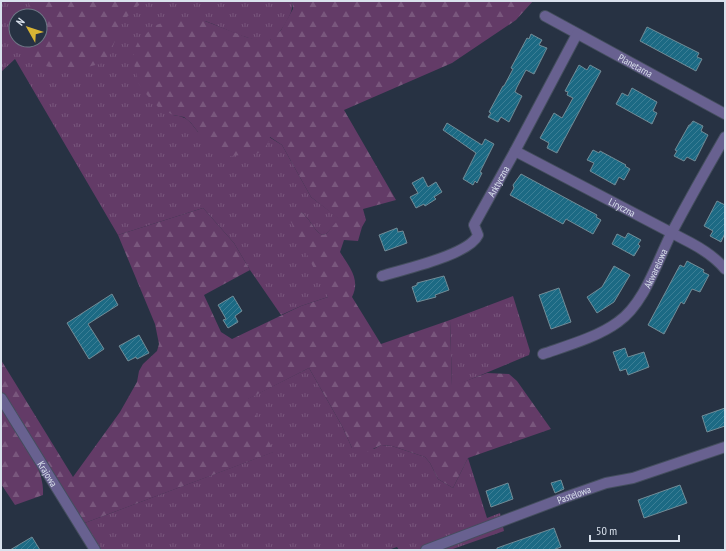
<svg xmlns="http://www.w3.org/2000/svg" width="726" height="551" viewBox="0 0 726 551" font-family="'PT Sans Narrow',sans-serif">
	<defs>
		<pattern id="grass-tufts" width="24" height="20" patternUnits="userSpaceOnUse"><rect width="24" height="20" fill="#633b67"/><path d="M3 7l-1-3M5 7V3M7 7l1-3M15 17l-1-3M17 17v-4M19 17l1-3" fill="none" stroke="#79577d"/></pattern>
		<pattern id="forest-firs" width="22" height="20" patternUnits="userSpaceOnUse"><rect width="22" height="20" fill="#633b67"/><path d="M5 1l3.5 6h-7zM16 11l3.5 6h-7z" fill="#79577d"/></pattern>
		<pattern id="building-hatch" width="6" height="6" patternUnits="userSpaceOnUse"><rect width="6" height="6" fill="#1c6a84"/><path d="M-1 1l2-2M0 6l6-6M5 7l2-2" fill="none" stroke="#3c7f96"/></pattern>
	</defs>
	<rect width="100%" height="100%" fill="#273243"/>
	<g fill="url(#grass-tufts)" fill-rule="evenodd">
		<path d="M1 1H292C293 11 290 15 285 24 282 29 276 37 270 40 256 45 220 26 205 21L173 115C187 117 189 120 198 132L269 137 282 145 311 197 340 219 326 234 322 235C313 230 310 218 301 212L328 297 301 306 281 315 250 270 234 243 203 208 118 235 15 59 1 72ZM16 16H40V40H16Z"/>
		<polygon points="513,296 530,351 529,355 452,387 450,320"/>
		<polygon points="309,368 342,426 352,448 374,449 381,445 392,446 425,457 430,463 438,479 453,488 468,458 487,518 500,513 504,531 450,550 399,550 397,547 388,550 99,550 82,524 273,452 247,399"/>
	</g>
	<g fill="url(#forest-firs)">
		<polygon points="28,1 140,1 141,3 122,22 107,62 68,72 42,65 27,55 26,40 40,40 40,16 28,16 30,7"/>
		<path d="M292 1H533L516 20 452 63 344 110 396 200 363 209 366 220 362 227 358 241 344 240 340 252C349 267 361 279 352 297L381 344 450 320 452 386 487 373 509 374 517 381 551 429 468 458 453 488 438 479 430 463 425 457 392 446 381 445 367 452 352 448 342 426 309 368 248 399 274 452 82 524 1 393V360L73 477 120 412 137 382 139 371 143 364 157 351 159 344 155 324 118 235 203 208 234 243 250 270 204 295 221 332 232 339 301 306 328 297 290 220 301 212C310 218 313 230 322 235L326 234 339 219 311 197 282 145 270 137 265 152 224 157 198 132 191 123 184 117 173 115 158 107 147 95 139 84 134 64V50L139 40 156 25 171 20 205 21 246 37 260 40H270L281 30 293 9Z"/>
		<path d="M1 402C15 425 46 468 43 495L15 505 1 484Z"/>
	</g>
	<g fill="url(#building-hatch)" stroke="#728c97">
		<polygon points="647,27 699,53 697,57 702,59 696,71 640,41"/>
		<polygon points="531,34 542,40 539,45 547,48 534,74 526,70 517,87 515,92 522,96 509,122 501,117 498,122 488,117 491,113 489,112 503,86 504,86 513,69 511,68 527,38 529,39"/>
		<polygon points="579,65 587,70 590,65 601,71 557,153 547,148 549,143 540,138 554,113 562,118 573,98 567,95 568,92 565,91"/>
		<polygon points="632,88 657,102 653,111 657,113 652,124 616,104 622,93 628,96"/>
		<polygon points="693,121 703,126 701,131 708,135 695,161 687,157 684,161 674,156 677,151 675,150 689,125 690,125"/>
		<polygon points="447,123 482,145 485,139 494,144 480,172 482,173 477,183 475,181 473,185 463,179 476,153 443,130"/>
		<polygon points="593,150 599,153 600,151 626,165 625,166 630,169 624,180 619,177 615,185 590,171 594,163 587,160"/>
		<polygon points="521,174 597,215 596,217 601,220 593,234 566,219 563,224 510,195 514,188 513,185"/>
		<polygon points="423,177 428,187 436,182 442,192 434,197 436,199 425,206 424,204 416,208 410,197 418,193 412,183"/>
		<polygon points="717,201 725,205 725,233 721,242 710,236 713,231 704,226"/>
		<polygon points="397,228 398,232 403,231 407,243 385,251 379,235"/>
		<polygon points="628,233 641,240 638,244 640,246 634,256 612,244 617,234 625,238"/>
		<polygon points="687,261 704,270 703,272 709,275 700,292 692,289 684,304 681,302 664,334 648,325 680,265 684,267"/>
		<polygon points="614,266 630,275 614,302 597,313 587,297 602,287"/>
		<polygon points="444,276 449,290 435,295 436,297 417,302 412,287 417,285 417,283"/>
		<polygon points="559,288 571,322 551,329 539,295"/>
		<polygon points="112,294 118,305 88,324 104,349 89,359 67,323"/>
		<polygon points="233,296 242,311 235,316 238,322 228,328 223,320 226,319 218,305"/>
		<polygon points="139,335 149,353 137,359 136,357 128,361 119,346"/>
		<polygon points="625,348 628,357 644,352 649,367 628,375 626,369 620,371 613,352"/>
		<polygon points="725,408 725,426 707,432 702,416"/>
		<polygon points="561,480 564,489 555,493 551,483"/>
		<polygon points="508,483 513,499 491,507 486,491"/>
		<polygon points="680,485 687,503 644,518 638,500"/>
		<polygon points="554,528 561,547 553,550 497,550 497,548"/>
		<polygon points="32,537 40,550 10,550"/>
	</g>
	<g fill="none" stroke-linecap="round" stroke-linejoin="round">
		<g stroke="#444e5e" stroke-width="12">
			<g id="minor">
				<path id="s1" d="M545 16 725 114"/>
				<path id="s2" d="M515 151 691 243C704 250 716 258 725 269"/>
				<path id="s3" d="M382 276C404 269 469 255 478 235L474 225 475 223 515 151 577 34"/>
				<path id="s4" d="M543 354C566 346 598 337 618 322 645 303 657 261 672 232 689 200 707 168 725 137"/>
				<path id="s5" d="M1 398 95 550"/>
				<path id="s6" d="M426 550 566 497 606 483 633 478 725 447"/>
			</g>
		</g>
		<use href="#minor" stroke="#686190" stroke-width="10"/>
	</g>
	<g text-anchor="middle" dominant-baseline="central" stroke-width="3.5" stroke-linejoin="round" paint-order="stroke">
		<g font-size="10" fill="#dae2ed" stroke="#273243">
			<text stroke="none"><textPath href="#s1" startOffset="103">Planetarna</textPath></text>
			<text stroke="none"><textPath href="#s3" startOffset="167">Arktyczna</textPath></text>
			<text stroke="none"><textPath href="#s2" startOffset="121">Liryczna</textPath></text>
			<text stroke="none"><textPath href="#s4" startOffset="148">Akwarelowa</textPath></text>
			<text stroke="none"><textPath href="#s5" startOffset="89">Krajowa</textPath></text>
			<text stroke="none"><textPath href="#s6" startOffset="158">Pastelowa</textPath></text>
		</g>
	</g>
	<rect width="726" height="551" fill="none" stroke="#dae2ed" stroke-width="4"/>
	<g transform="translate(28 28) rotate(309)"><circle r="19" fill="#273243" stroke="#6f7887"/>
	<path d="M0-3L7 15L0 10L-7 15Z" fill="#d8b434"/>
	<text y="-6" font-size="11" font-weight="bold" text-anchor="middle" fill="#dae2ed">N</text>
	</g>
	<path d="M590 535v6h89v-6" fill="none" stroke="#dae2ed" stroke-width="2"/>
	<text x="596" y="535" font-size="12" fill="#dae2ed" stroke="#273243" stroke-width="3" paint-order="stroke">50 m</text>
</svg>
